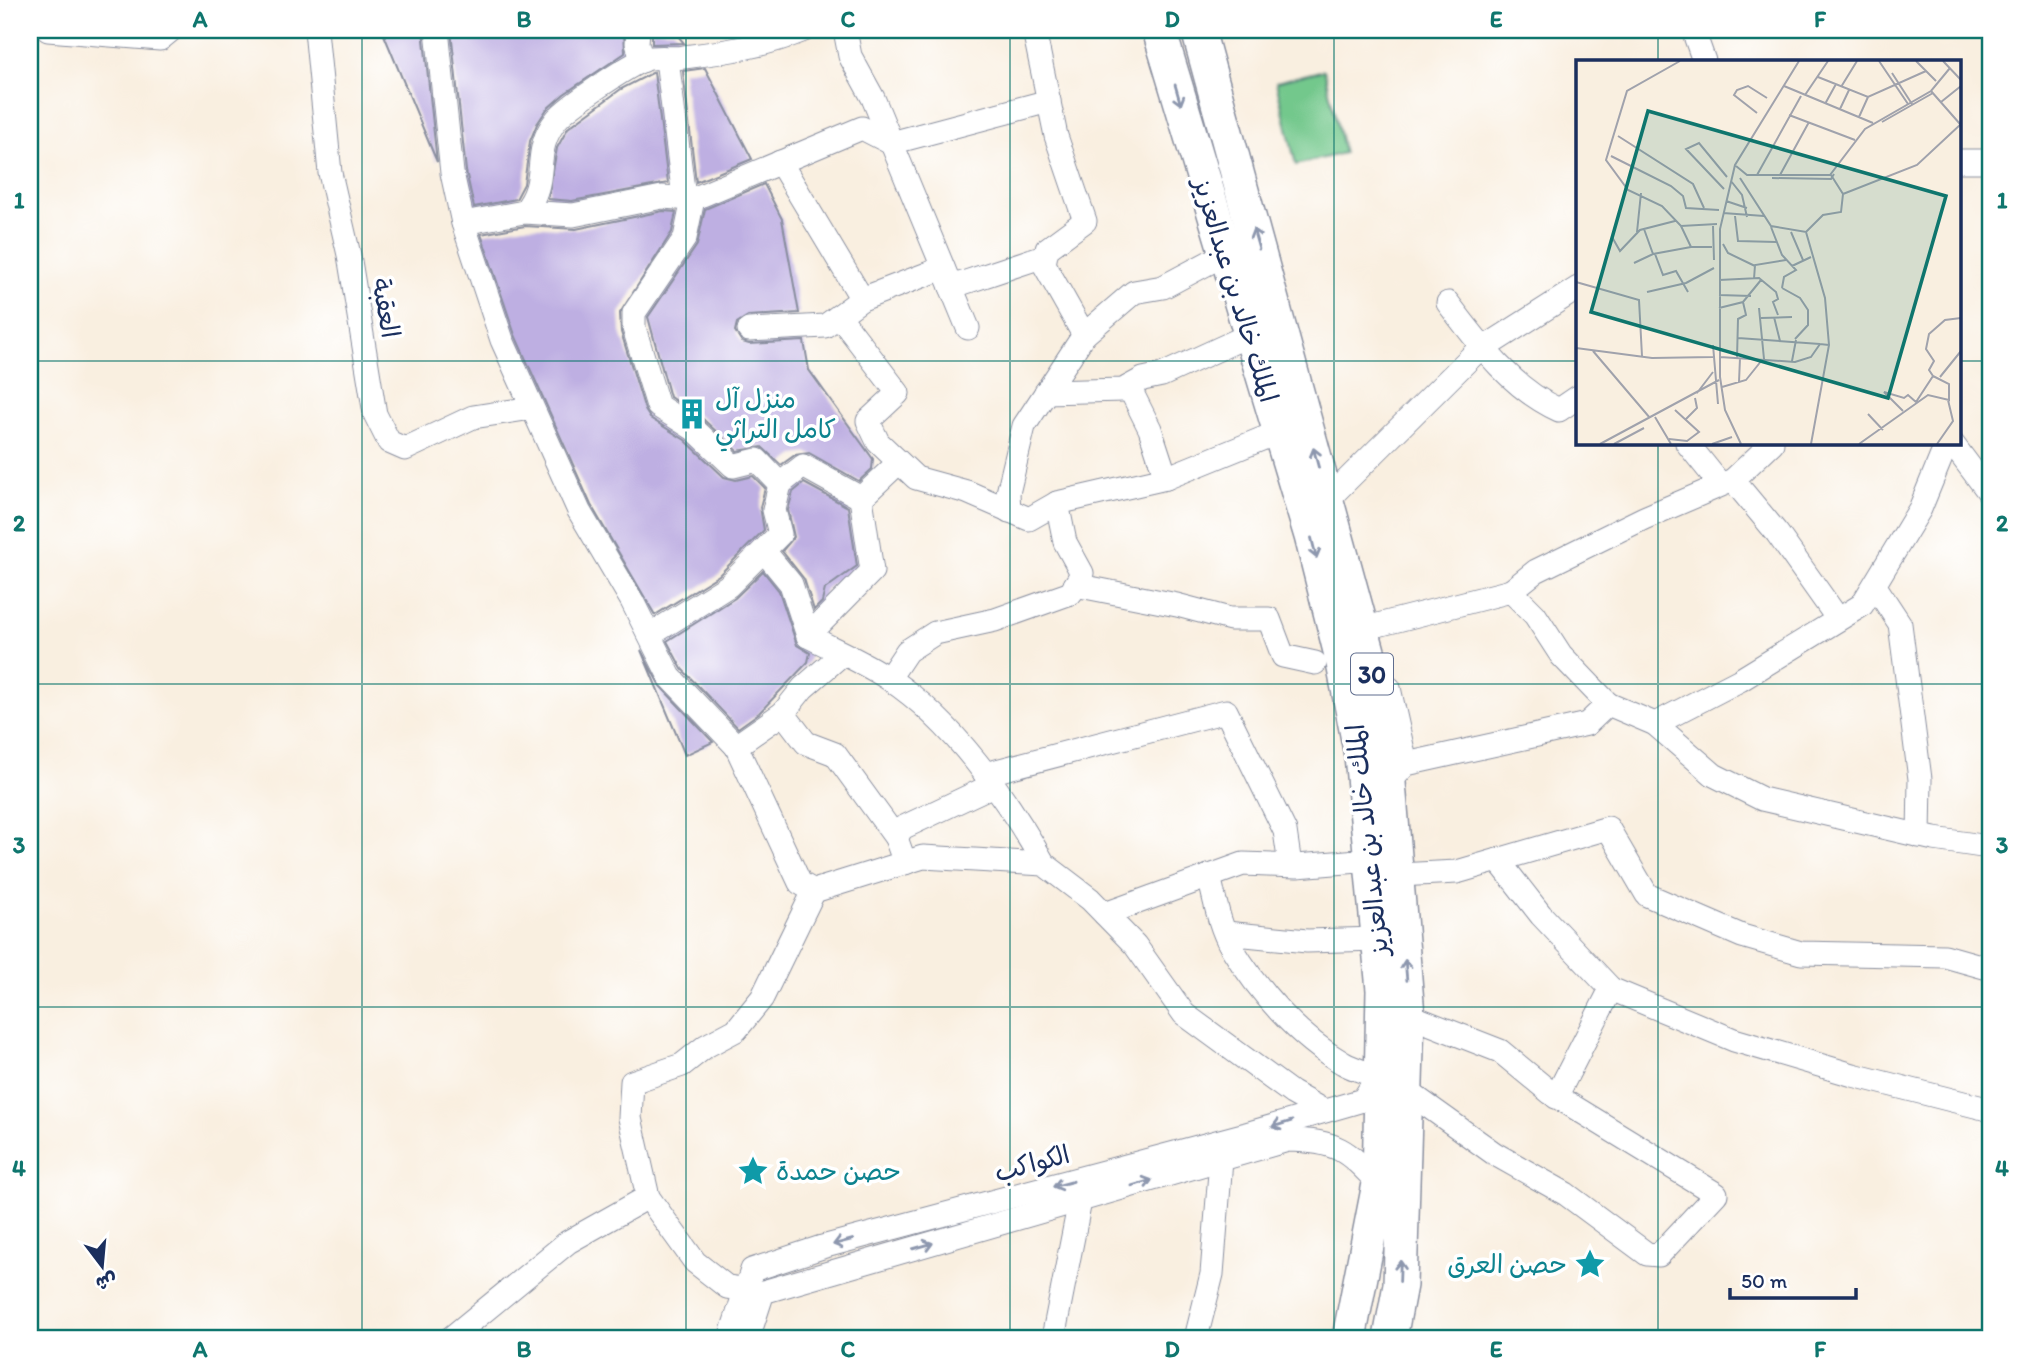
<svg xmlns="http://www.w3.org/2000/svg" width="2021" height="1368" viewBox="0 0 2021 1368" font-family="Itim,'Playpen Sans Arabic',sans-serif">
	<rect width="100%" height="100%" fill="#fff"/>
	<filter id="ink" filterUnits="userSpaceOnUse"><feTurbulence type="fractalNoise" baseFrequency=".0143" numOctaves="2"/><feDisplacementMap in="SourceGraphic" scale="14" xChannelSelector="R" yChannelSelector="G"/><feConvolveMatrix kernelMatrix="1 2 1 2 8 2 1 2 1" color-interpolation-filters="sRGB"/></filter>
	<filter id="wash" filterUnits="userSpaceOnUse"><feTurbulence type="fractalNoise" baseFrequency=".00686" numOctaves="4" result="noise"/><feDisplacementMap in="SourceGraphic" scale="28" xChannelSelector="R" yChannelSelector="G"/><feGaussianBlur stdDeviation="1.57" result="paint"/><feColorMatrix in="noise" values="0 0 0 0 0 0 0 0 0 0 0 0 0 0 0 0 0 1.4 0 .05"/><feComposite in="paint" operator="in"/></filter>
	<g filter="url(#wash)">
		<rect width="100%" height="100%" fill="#f9efe0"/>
		<polygon fill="#73c88c" stroke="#477c75" stroke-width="2" points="1324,70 1344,153 1296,165 1276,82"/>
		<g id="blocks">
			<g fill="#beafe2">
				<polygon points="382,30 423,30 437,162"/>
				<polygon points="451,30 624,30 625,53 564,94 547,109 537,124 530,141 524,184 516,199 474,207 466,171"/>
				<polygon points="652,30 673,30 684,43 652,44"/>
				<polygon points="705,68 752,159 696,182 683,71"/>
				<polygon points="654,72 668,183 572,201 548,199 557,148 568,128 621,89"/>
				<polygon points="764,184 782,219 799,313 748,316 737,323 735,331 742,342 749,344 804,341 809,370 873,459 872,469 859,481 809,453 795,455 781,465 762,447 737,451 703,419 670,397 648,317 697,245 705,209"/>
				<polygon points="663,211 676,212 672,232 620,313 621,332 645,410 650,418 685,440 724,477 736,480 753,476 765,488 760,507 764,530 719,575 655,615 591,505 515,335 481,234 525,226 576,229"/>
				<polygon points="804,483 848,507 857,566 825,589 822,602 814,610 804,579 782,551 794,537 788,510 793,492"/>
				<polygon points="763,571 779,591 797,645 810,653 808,662 759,713 738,728 682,669 667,641 735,598"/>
				<polygon points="641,650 660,686 713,742 685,755"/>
			</g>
		</g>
	</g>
	<g filter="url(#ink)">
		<use href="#blocks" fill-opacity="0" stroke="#8a8f9f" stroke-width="2"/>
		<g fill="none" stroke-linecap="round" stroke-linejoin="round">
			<g stroke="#8a8f9f" stroke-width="25">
				<g id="minor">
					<polyline points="48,30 160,39 171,30"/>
					<polyline points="316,30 330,173 349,255 375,414 389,442 405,449 473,417 532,408"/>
					<polyline points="437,30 452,173 463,223 502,340 579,511 632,601 670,677 736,746 800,883 814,891 923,857 1044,864 1090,899 1135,945 1184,1014 1292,1093 1324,1111"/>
					<polyline points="638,30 637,43 642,61"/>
					<polyline points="845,30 850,56 873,98 968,328"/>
					<polyline points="1034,30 1056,136 1085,221 1047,249 1044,264 1084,335"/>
					<polyline points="1693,30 1704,61"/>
					<polyline points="667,59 684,198"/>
					<polyline points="1960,161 1991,161"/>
					<polyline points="780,162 862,299"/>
					<polyline points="693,199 685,238 634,313 634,328 658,406 694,429 733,466 757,460 780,484 803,466 861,498"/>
					<polyline points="524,212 573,215 662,197 693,199 862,128 891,143 1049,101"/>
					<path d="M463 223 524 212C552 178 529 154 557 119 568 106 630 64 646 59 657 56 672 59 684 57 725 52 765 46 804 30"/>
					<polyline points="951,287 1044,256"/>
					<path d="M1448 303C1479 344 1512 389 1559 410L1578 397"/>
					<polyline points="840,317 898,393 868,421 878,442 916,478 967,492 1029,519 1057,503 1166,478 1279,432"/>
					<polyline points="749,330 825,326 862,299 943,268"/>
					<polyline points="1129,387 1150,429 1166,478"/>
					<polyline points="1046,392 1123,390 1143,379 1162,375 1249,335"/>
					<polyline points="1687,443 1720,484"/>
					<polyline points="1952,443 1991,495"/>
					<polyline points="1733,480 1777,533 1838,619"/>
					<polyline points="861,498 898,463"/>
					<polyline points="1327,500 1473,355 1578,288"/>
					<polyline points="1009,511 1008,493 1024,426 1084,335 1134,292 1163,287 1225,254"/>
					<path d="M764 551 791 584 808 636C835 650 864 662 889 679 953 721 1007 798 1044 864"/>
					<polyline points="1075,585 1177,605 1230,619 1269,619 1283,656 1315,663"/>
					<polyline points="1875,586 1900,624 1920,779 1919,836"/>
					<polyline points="1511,591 1536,571 1644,518 1733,480 1772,443"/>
					<polyline points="1374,626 1511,591 1535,615 1561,655 1608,704"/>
					<polyline points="650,635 728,586 780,534 774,510 780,484"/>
					<polyline points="808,636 872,571 861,498"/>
					<polyline points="889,678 907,651 935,633 995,620 1071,593 1082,573 1065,542 1057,503"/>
					<polyline points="1389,688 1406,764"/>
					<polyline points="783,713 806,743 835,754 896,838 905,863"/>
					<polyline points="1655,724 1740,680 1862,605 1920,509 1947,443"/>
					<polyline points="736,746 783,713 803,688 842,654"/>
					<polyline points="985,774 1226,711 1285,831 1290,865"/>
					<polyline points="1389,783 1406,764 1587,724 1608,704 1655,724 1714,775 1762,799 1934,839 1982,846 1991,842"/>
					<polyline points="896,838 902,828 993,785"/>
					<polyline points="1498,860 1541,915 1611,989 1734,1040 1853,1075 1991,1110"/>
					<polyline points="1398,875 1457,872 1608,828 1647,895 1742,936 1801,953 1945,956 1991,969"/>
					<path d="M1209 876C1215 900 1219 926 1232 948 1258 991 1299 1038 1343 1063 1353 1069 1366 1072 1378 1077"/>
					<polyline points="1105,914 1243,864 1297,866 1371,860"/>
					<polyline points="1226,933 1307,941 1378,939"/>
					<polyline points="1407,1091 1495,1154 1566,1194 1647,1254 1659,1255 1716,1194 1551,1093 1500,1051 1408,1015"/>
					<polyline points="1556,1097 1611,989"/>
					<polyline points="756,1291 727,1287 695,1262 648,1197 630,1118 632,1082 682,1065 706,1046 736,1030 762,998 814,891"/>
					<polyline points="451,1338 568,1242 648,1197"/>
					<polyline points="730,1338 752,1270 822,1247 1246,1134 1363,1100 1381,1072"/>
					<path d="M748 1338 763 1292 1288 1140C1337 1141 1346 1149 1379 1184"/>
					<polyline points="1053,1338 1080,1201"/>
					<polyline points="1196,1338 1212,1274 1221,1160"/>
				</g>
			</g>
			<g stroke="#8a8f9f" stroke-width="36">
				<g id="highway">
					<polyline points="1159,30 1311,536 1343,663 1361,755 1383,990 1379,1184 1349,1338"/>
					<polyline points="1198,30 1369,655 1389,783 1408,1015 1400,1285 1390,1338"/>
				</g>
			</g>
			<use href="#minor" stroke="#fff" stroke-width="23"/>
			<use href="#highway" stroke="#fff" stroke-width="33"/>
		</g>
		<defs><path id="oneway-shaft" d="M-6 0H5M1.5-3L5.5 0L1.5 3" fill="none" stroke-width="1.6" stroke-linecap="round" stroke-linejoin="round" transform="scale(1.75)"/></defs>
		<g stroke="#8d97ae">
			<use href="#oneway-shaft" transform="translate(1178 95) rotate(74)"/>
			<use href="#oneway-shaft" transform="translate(1256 239) rotate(-106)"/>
			<use href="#oneway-shaft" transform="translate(1316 458) rotate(-105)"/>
			<use href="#oneway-shaft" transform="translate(1314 548) rotate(76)"/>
			<use href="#oneway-shaft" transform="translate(1406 970) rotate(-95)"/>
			<use href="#oneway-shaft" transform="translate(1282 1124) rotate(163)"/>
			<use href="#oneway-shaft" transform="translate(1142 1183) rotate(-16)"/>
			<use href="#oneway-shaft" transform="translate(1063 1184) rotate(165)"/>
			<use href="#oneway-shaft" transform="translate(843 1242) rotate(165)"/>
			<use href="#oneway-shaft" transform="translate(923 1246) rotate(-16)"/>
			<use href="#oneway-shaft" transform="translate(1400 1271) rotate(-88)"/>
		</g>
	</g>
	<path fill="none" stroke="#0f766e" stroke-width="2" stroke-opacity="0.55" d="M362 30V1338M686 30V1338M1010 30V1338M1334 30V1338M1658 30V61M30 361H1578M1960 361H1991M1658 443V1338M30 684H1991M30 1007H1991"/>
	<defs>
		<g id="building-bare" transform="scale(2.415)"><path d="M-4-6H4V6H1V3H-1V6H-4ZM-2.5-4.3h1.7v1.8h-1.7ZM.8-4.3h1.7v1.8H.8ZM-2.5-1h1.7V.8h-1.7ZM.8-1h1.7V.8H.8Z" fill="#0f9aa8" stroke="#fff" stroke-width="2.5" paint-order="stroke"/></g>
		<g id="sight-bare" transform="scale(2.415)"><path d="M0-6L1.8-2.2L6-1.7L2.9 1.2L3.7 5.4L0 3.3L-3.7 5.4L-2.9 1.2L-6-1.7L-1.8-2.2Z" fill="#0f9aa8" stroke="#fff" stroke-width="2.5" paint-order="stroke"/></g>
	</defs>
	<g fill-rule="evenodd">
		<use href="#building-bare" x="692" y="414"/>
		<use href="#sight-bare" x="753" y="1171"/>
		<use href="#sight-bare" x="1590" y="1264"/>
	</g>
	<g text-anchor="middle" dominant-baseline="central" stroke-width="7" stroke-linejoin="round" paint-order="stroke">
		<rect fill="#fff" stroke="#5f6d8e" stroke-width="2" x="1351" y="653.5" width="42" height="41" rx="5"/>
		<g font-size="24" font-weight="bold" fill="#1b2f5e">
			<text x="1372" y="674">30</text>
		</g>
		<g font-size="26" fill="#1b2f5e" stroke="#fff">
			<text transform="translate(1236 290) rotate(73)">الملك خالد بن عبدالعزيز</text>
			<text transform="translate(386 308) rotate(80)">العقبة</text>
			<text transform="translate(1367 840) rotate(-96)">الملك خالد بن عبدالعزيز</text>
			<text transform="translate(1032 1163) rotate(-15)">الكواكب</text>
		</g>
		<g font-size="26" fill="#0d838f" stroke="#fff" text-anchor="start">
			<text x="715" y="399">منزل آل<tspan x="715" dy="30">كامل التراثي</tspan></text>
			<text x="776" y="1171">حصن حمدة</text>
			<text x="1567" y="1264" text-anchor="end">حصن العرق</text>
		</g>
	</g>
	<g transform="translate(1576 60)">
		<rect width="385" height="385" fill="#f9efe0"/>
		<path fill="none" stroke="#a0a2ac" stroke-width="2" d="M104 1 51 31 30 100 52 130 86 146 105 166 141 164M303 1 332 44M340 1 360 21M367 1 385 20M316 13 336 44M242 17 292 37 350 11M208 26 297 63M265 27 281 1M355 31 384 64M229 35 252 1M365 42 385 26M249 44 260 24M264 49 273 30M181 53 158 35 161 30 172 26 191 38M213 55 279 80M283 57 292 37M306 62 357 33M42 76 117 124 128 148M35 96 95 126 107 136 110 148 143 150M160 106 171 115H254L289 69 355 31 374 8M181 115 225 36M204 115 233 62M164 118 195 166 230 172 247 155 265 152 267 134 255 115M196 118 255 119 258 114M155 121 166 135 171 157M148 129 110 89 123 83 151 117M267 134 341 105 385 64M150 141 171 148M147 153 188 156M159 156 162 181 200 182M105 166 115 187H136M137 166 138 200M195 167 206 195 220 210 208 217 206 228M68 169 77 194M61 172 65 133M215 172 227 200M230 172 249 238 253 285 235 384M36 177 44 191 64 170 99 161M147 184 152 193 179 206M79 194 87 215 100 211 112 232M58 203 77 194 115 187M216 206 235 197M178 219 179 205 210 200M143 220 183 218 200 232 202 239 197 242 202 255M0 222 63 240 66 296M206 228 224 238 232 250V265L219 279M71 232 110 223 138 208M143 235 175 236M143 248 167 242 185 220M183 248 188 299M198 257 204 281M185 258 216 257M162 278 244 284M137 285 142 344M0 288 76 298 137 297M17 291 74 358M144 297 219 302 235 297 244 284 253 285M161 298 162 259 170 255 167 242M216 301 220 280M364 317 385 291M163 322 164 298M146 327 170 320 186 300M121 333 137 312M327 351 308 332 328 338 332 335 340 342 357 316 353 310 358 301 350 289 353 274 369 260 385 258M292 354 307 370M79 357 95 384M110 359 121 348 119 338M93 379 111 381 123 372 99 350M24 384 143 320M38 384 68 368M136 384 156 377M165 384 149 350 144 317V169L159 105 223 1M283 384 352 335 373 340V324L357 316M361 384 377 361 372 340"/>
		<path fill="#0f766e" fill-opacity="0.15" stroke="#0f766e" stroke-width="3.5" d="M72 51 370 136 312 338 15 252Z"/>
		<rect width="385" height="385" fill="none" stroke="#1b2f5e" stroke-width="3.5"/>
	</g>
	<rect width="2021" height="1368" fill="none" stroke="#fff" stroke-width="77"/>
	<g transform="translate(102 1266) rotate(164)" stroke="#ffffff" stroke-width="5" paint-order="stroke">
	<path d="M0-5L12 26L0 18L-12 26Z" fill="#1b2f5e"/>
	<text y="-10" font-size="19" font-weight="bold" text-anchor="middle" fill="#1b2f5e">ش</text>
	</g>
	<path d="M1730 1288v10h126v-10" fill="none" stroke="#1b2f5e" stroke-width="3.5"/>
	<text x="1741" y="1288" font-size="21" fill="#1b2f5e" stroke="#ffffff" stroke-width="5" paint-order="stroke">50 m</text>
	<rect x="38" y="38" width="1944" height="1292" fill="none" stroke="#0f766e" stroke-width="2.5"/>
	<g font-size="23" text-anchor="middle" font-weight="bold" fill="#0f766e">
		<text x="200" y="27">A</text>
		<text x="524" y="27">B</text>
		<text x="848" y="27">C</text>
		<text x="1172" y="27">D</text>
		<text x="1496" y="27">E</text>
		<text x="1820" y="27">F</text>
		<text x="19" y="208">1</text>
		<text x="2002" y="208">1</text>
		<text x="19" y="531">2</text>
		<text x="2002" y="531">2</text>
		<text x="19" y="853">3</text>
		<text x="2002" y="853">3</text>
		<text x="19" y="1176">4</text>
		<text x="2002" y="1176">4</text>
		<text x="200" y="1357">A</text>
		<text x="524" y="1357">B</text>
		<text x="848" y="1357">C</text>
		<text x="1172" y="1357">D</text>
		<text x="1496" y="1357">E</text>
		<text x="1820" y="1357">F</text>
	</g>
</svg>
